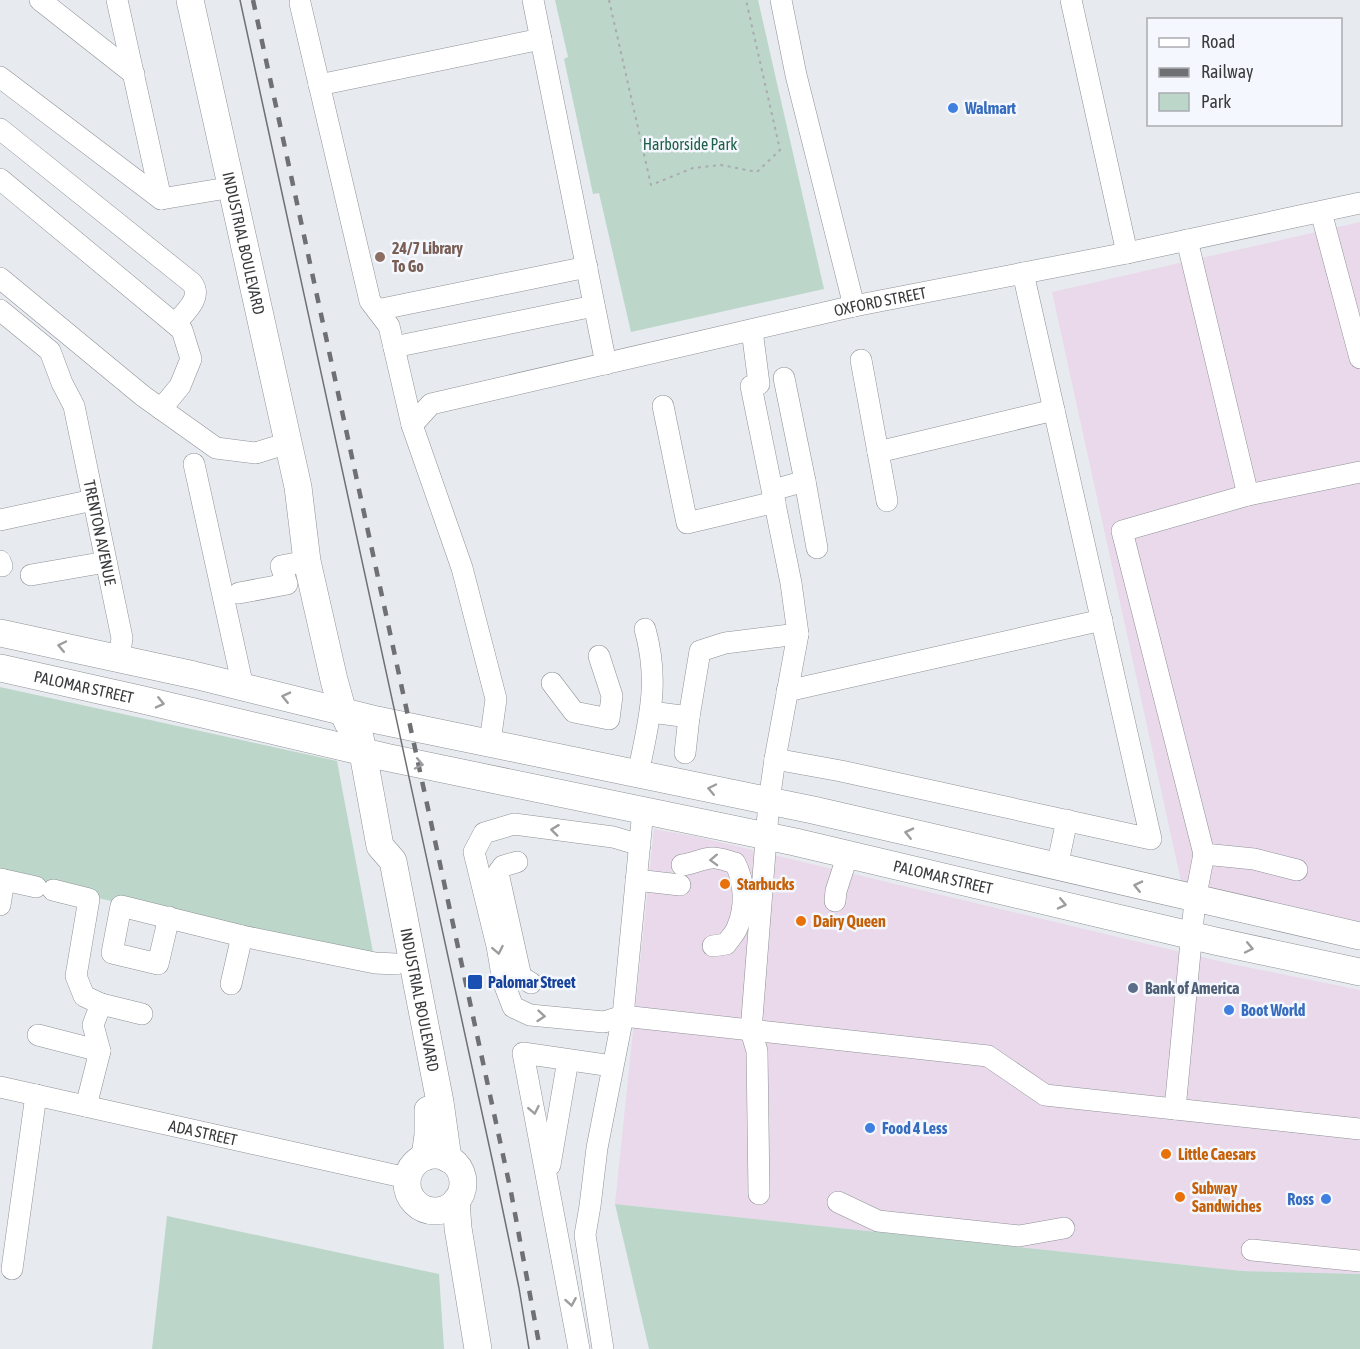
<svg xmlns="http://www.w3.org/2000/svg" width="1360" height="1349" viewBox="0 0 1360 1349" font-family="'Asap Condensed',sans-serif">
	<rect width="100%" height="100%" fill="#e7eaef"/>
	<g fill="#ead9eb">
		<polygon points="1360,222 1360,922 1181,881 1052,292"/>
		<polygon points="654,829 698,837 1227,963 1360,990 1360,1274 1242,1271 615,1204"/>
	</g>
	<g fill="#bcd7ca">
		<polygon points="555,0 758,0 824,289 631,332 599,193 593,194 564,59 568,57"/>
		<polygon points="0,687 337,761 375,963 0,875"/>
		<polygon points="615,1204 1242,1271 1360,1274 1360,1349 649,1349"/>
		<polygon points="167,1216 439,1274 444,1349 152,1349"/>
	</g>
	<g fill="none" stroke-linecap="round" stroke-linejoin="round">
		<g stroke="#8e9196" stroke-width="22">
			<g id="minor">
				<polyline points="40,0 134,74"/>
				<polyline points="117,0 161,199"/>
				<polyline points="533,0 606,364"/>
				<polyline points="781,0 796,75 854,306"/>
				<polyline points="1071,0 1127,253"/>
				<polyline points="300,3 370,301 389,326 412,425 462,568 496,699 490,742"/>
				<polyline points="0,77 161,199 233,187"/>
				<polyline points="319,85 541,39"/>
				<path d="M0 129 192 283C203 298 185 312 175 324"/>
				<polyline points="0,179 182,330 191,359 180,386 161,409"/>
				<polyline points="1321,212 1360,358"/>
				<polyline points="1187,240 1248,495"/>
				<polyline points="0,278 143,396 216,448 256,453 288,443"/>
				<path id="s1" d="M0 310 50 351 62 383 74 406 122 638 119 659"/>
				<polyline points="377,310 587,267"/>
				<polyline points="752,330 759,384"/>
				<polyline points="394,347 594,306"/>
				<polyline points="861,360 887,501"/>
				<polyline points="784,378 805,481"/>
				<polyline points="751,386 791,583 798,634"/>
				<polyline points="663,406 687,523 775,502"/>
				<path id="s2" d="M412 425 431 404 854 306 1127 253 1360 203"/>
				<polyline points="878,452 1054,410"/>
				<polyline points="194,464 243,687"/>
				<polyline points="773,490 805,481 817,548"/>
				<polyline points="0,520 93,500"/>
				<polyline points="0,561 2,566"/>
				<polyline points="31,575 106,562"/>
				<polyline points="239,593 287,584 281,566 307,561"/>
				<polyline points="552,683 574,712 609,719 612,696 599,656"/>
				<polyline points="787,691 1102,620"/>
				<polyline points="651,712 689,717 685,753"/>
				<polyline points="689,717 700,651 725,643 798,634 775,759 769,801 751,1031 757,1051 759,1194"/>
				<polyline points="775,759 841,771 1151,839 1023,273"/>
				<path d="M638 774C649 720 660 683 645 629"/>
				<polyline points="640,845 613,837 514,824 484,833 474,852 497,946 503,981 513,1007 530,1015 604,1022 623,1016 988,1056 1045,1095 1360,1129"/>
				<polyline points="517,862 503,866 498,873 521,977 531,983"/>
				<path d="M682 865C692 864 701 859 711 858 719 857 727 861 735 863 745 882 746 908 737 928 735 934 729 939 726 944L713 946"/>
				<polyline points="1057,867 1067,820"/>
				<polyline points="1297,870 1254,859 1204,854 1122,531 1248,495 1360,472"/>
				<polyline points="0,879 36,887"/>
				<polyline points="636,880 680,885"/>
				<polyline points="53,890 89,899 76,976 84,996 101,1004"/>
				<polyline points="835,901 836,891 848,854"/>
				<polyline points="0,905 4,880"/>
				<polyline points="169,917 158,964 112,953 121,906 242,936 375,963 396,964"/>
				<polyline points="231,984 242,936"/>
				<polyline points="38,1035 100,1051 86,1106"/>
				<polyline points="100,1051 93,1025 101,1004 142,1014"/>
				<path id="s3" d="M0 1087 407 1178"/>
				<polyline points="1175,1109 1195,900 1204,854"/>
				<polyline points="550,1165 568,1060"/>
				<polyline points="838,1202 878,1221 1019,1236 1064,1228"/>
				<polyline points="1252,1250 1360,1261"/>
				<polyline points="12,1269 36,1095"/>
				<polyline points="579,1349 523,1053 612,1066"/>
				<polyline points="603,1349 585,1235 590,1206 597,1148 623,1016 643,810"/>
			</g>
		</g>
		<g stroke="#8e9196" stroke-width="28">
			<g id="major">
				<path id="s4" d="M190 0 298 487 307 561 334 680 343 712 348 723"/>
				<polyline points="0,633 194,675 377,720 813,810 1360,936"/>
				<path id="s5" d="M0 668 139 699 385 757 795 842 1215 941 1360 972"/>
				<path id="s6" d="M360 737 380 846 393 861 440 1102 448 1159"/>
				<circle cx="435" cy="1183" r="28"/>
				<polyline points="425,1157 428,1135 428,1110"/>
				<polyline points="456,1201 458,1228 478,1349"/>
			</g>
		</g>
		<polyline stroke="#a9abaf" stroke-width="2" stroke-dasharray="3 4.5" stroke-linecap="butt" points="609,0 651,185 693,168 721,165 757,172 780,150 746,0"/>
		<use href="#minor" stroke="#fff" stroke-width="21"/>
		<use href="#major" stroke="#fff" stroke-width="27"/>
		<polyline stroke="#6e7073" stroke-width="1.5" points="240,0 494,1168 519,1288 529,1349"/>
		<polyline stroke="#6e7073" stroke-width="4.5" stroke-dasharray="10 10" stroke-linecap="butt" points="253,0 511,1192 540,1349"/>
	</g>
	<defs><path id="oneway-chevron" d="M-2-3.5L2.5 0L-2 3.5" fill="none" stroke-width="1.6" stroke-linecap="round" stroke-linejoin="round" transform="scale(1.5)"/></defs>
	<g stroke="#9c9d9e">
		<use href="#oneway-chevron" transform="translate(62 646) rotate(-168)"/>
		<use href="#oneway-chevron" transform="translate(286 697) rotate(-167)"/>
		<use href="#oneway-chevron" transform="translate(160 703) rotate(13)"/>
		<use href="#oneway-chevron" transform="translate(419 764) rotate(12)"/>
		<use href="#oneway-chevron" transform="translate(712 789) rotate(-168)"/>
		<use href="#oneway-chevron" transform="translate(555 830) rotate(-173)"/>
		<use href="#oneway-chevron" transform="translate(909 833) rotate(-167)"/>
		<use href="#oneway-chevron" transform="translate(714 860) rotate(178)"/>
		<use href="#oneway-chevron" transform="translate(1138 886) rotate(-167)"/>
		<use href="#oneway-chevron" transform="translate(1062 904) rotate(13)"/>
		<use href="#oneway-chevron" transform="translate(1249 948) rotate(12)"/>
		<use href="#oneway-chevron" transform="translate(498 950) rotate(79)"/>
		<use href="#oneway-chevron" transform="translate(541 1016) rotate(5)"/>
		<use href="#oneway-chevron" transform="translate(534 1110) rotate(79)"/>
		<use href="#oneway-chevron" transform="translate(571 1302) rotate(80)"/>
	</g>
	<g fill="#3f7fe0" stroke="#f4f7fd" stroke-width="2">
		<circle cx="953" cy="108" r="6"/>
		<circle cx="1229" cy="1010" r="6"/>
		<circle cx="870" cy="1128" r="6"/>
		<circle cx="1326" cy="1199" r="6"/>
	</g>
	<circle fill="#8d6e63" stroke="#f4f7fd" stroke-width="2" cx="380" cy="257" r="6"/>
	<g fill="#e8710a" stroke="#f4f7fd" stroke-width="2">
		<circle cx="725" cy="884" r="6"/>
		<circle cx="801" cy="921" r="6"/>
		<circle cx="1166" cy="1154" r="6"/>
		<circle cx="1180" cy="1197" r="6"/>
	</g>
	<rect fill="#1a4fb4" stroke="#f4f7fd" stroke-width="2" x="467" y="974" width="16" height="16" rx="3"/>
	<circle fill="#5c6f8a" stroke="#f4f7fd" stroke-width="2" cx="1133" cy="988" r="6"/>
	<g text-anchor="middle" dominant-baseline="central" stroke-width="5" stroke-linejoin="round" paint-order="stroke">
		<g font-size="16" font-weight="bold" fill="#366cbe" stroke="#f4f7fd" text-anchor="start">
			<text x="965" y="108">Walmart</text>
			<text x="1241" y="1010">Boot World</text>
			<text x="882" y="1128">Food 4 Less</text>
			<text x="1314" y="1199" text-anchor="end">Ross</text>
		</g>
		<g font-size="16" fill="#1f5f47" stroke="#f4f7fd">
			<text x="690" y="144">Harborside Park</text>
		</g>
		<g font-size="16" fill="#3a3b3d" stroke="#f4f7fd">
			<text stroke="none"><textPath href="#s4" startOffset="249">INDUSTRIAL BOULEVARD</textPath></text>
			<text stroke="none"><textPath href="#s2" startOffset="489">OXFORD STREET</textPath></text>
			<text stroke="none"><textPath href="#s1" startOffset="254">TRENTON AVENUE</textPath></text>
			<text stroke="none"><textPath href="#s5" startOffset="86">PALOMAR STREET</textPath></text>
			<text stroke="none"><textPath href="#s5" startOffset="966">PALOMAR STREET</textPath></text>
			<text stroke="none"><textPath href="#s6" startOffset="272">INDUSTRIAL BOULEVARD</textPath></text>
			<text stroke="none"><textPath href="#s3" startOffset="208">ADA STREET</textPath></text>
		</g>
		<g font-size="16" font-weight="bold" fill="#785e54" stroke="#f4f7fd" text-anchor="start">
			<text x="392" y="248">24/7 Library<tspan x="392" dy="18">To Go</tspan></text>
		</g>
		<g font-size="16" font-weight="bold" fill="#c56008" stroke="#f4f7fd" text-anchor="start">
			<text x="737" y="884">Starbucks</text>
			<text x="813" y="921">Dairy Queen</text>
			<text x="1178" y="1154">Little Caesars</text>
			<text x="1192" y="1188">Subway<tspan x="1192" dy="18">Sandwiches</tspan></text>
		</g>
		<g font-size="16" font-weight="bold" fill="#164399" stroke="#f4f7fd" text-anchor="start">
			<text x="488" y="982">Palomar Street</text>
		</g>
		<g font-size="16" font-weight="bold" fill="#4e5e75" stroke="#f4f7fd" text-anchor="start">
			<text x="1145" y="988">Bank of America</text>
		</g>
	</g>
	<rect x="1147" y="18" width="195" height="108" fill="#f4f7fd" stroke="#aaacb0" stroke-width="1.5"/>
	<rect x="1159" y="38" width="30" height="9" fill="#ffffff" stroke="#aaacb0" stroke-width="1.5"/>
	<text x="1201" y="48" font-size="18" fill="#3a3b3d">Road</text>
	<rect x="1159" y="68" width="30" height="9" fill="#6e7073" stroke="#aaacb0" stroke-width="1.5"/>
	<text x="1201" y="78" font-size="18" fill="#3a3b3d">Railway</text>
	<rect x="1159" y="93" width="30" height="18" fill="#bcd7ca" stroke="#aaacb0" stroke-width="1.5"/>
	<text x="1201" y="108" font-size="18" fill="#3a3b3d">Park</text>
</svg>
